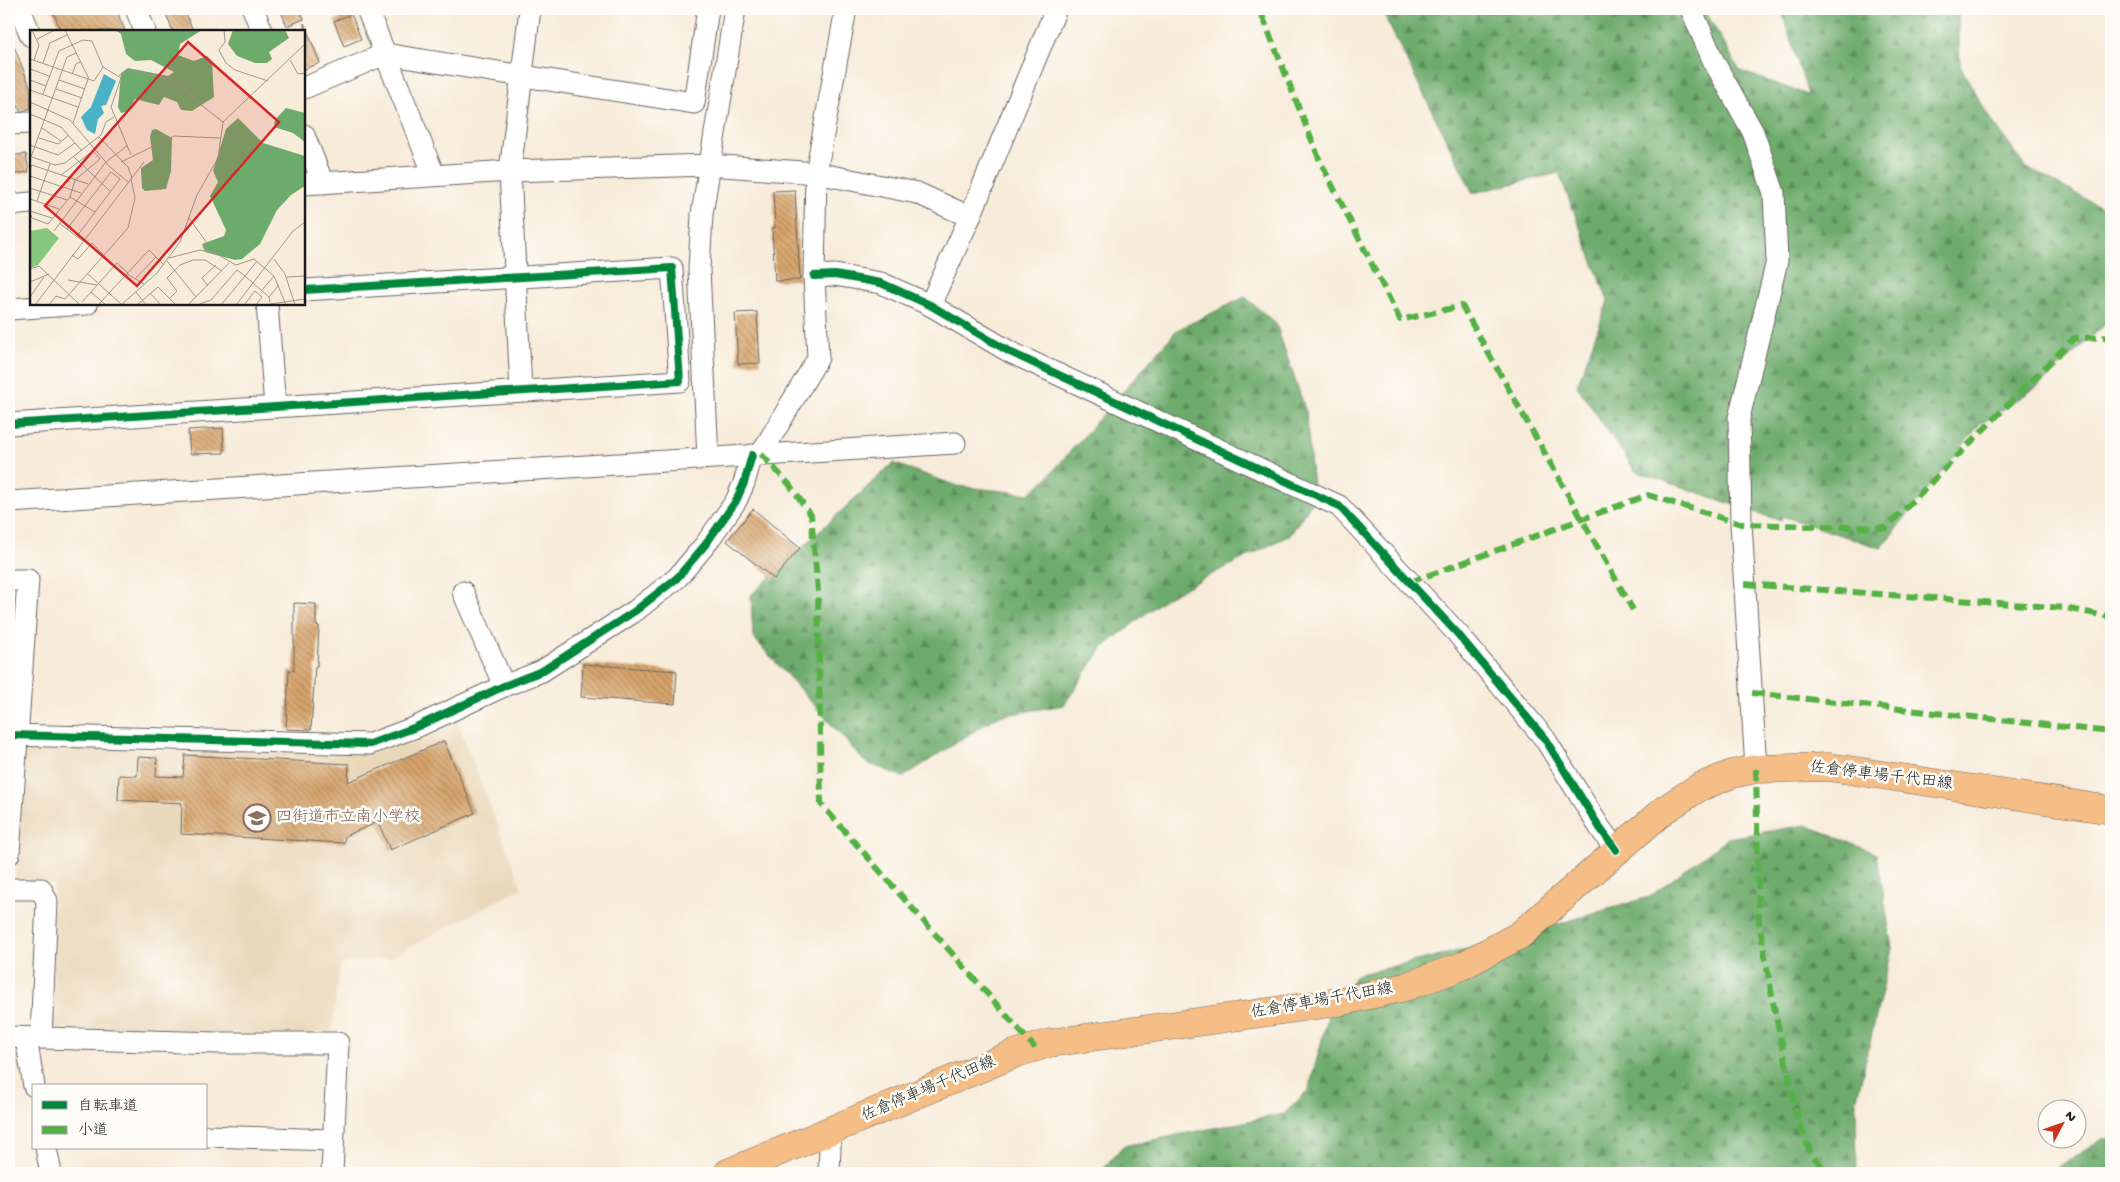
<svg xmlns="http://www.w3.org/2000/svg" width="2120" height="1182" viewBox="0 0 2120 1182" font-family="'Gochi Hand','Klee One',sans-serif">
	<defs>
		<pattern id="forest-firs" width="22" height="20" patternUnits="userSpaceOnUse" patternTransform="scale(1.25)"><rect width="22" height="20" fill="#6dab6c"/><path d="M5 1l3.5 6h-7zM16 11l3.5 6h-7z" fill="#598a58"/></pattern>
		<pattern id="building-back-hatch" width="6" height="6" patternUnits="userSpaceOnUse" patternTransform="scale(1.25)"><rect width="6" height="6" fill="#d7a46c"/><path d="M-1 5l2 2M0 0l6 6M5-1l2 2" fill="none" stroke="#ae8558"/></pattern>
	</defs>
	<rect width="100%" height="100%" fill="#fdfcf7"/>
	<filter id="ink" filterUnits="userSpaceOnUse"><feTurbulence type="fractalNoise" baseFrequency=".02" numOctaves="2"/><feDisplacementMap in="SourceGraphic" scale="10" xChannelSelector="R" yChannelSelector="G"/><feConvolveMatrix kernelMatrix="1 2 1 2 8 2 1 2 1" color-interpolation-filters="sRGB"/></filter>
	<filter id="wash" filterUnits="userSpaceOnUse"><feTurbulence type="fractalNoise" baseFrequency=".0096" numOctaves="4" result="noise"/><feDisplacementMap in="SourceGraphic" scale="20" xChannelSelector="R" yChannelSelector="G"/><feGaussianBlur stdDeviation="1.12" result="paint"/><feColorMatrix in="noise" values="0 0 0 0 0 0 0 0 0 0 0 0 0 0 0 0 0 1.4 0 .05"/><feComposite in="paint" operator="in"/></filter>
	<g filter="url(#wash)">
		<rect width="100%" height="100%" fill="#f7ebd9"/>
		<polygon fill="#ead8ba" points="456,718 522,888 389,958 340,964 331,1037 53,1029 53,884 15,883 23,747 370,754"/>
		<g fill="url(#forest-firs)" stroke="#446444">
			<polygon points="1381,9 1704,9 1740,71 1808,95 1781,9 1958,9 1960,66 1988,115 2025,167 2111,212 2111,319 2040,385 1979,425 1881,548 1782,516 1781,521 1635,471 1577,386 1608,301 1559,173 1473,193"/>
			<polygon points="1245,297 1276,324 1306,412 1314,499 1290,535 1167,597 1102,648 1064,705 998,716 903,777 865,762 753,637 751,595 893,463 957,486 1029,494 1047,478 1177,330"/>
			<polygon points="1806,825 1877,854 1892,948 1856,1102 1857,1173 1099,1173 1123,1146 1284,1114 1309,1089 1330,1009 1338,1002 1356,975 1501,941 1649,897 1728,838"/>
			<polygon points="2102,1139 2111,1139 2111,1173 2049,1173"/>
		</g>
		<g id="blocks">
			<g fill="url(#building-back-hatch)">
				<polygon points="52,9 116,9 125,31 61,31"/>
				<polygon points="164,9 184,9 193,31 173,31"/>
				<polygon points="280,9 300,9 304,19 287,26"/>
				<polygon points="351,14 361,39 344,46 334,21"/>
				<polygon points="304,23 320,63 304,69"/>
				<polygon points="9,34 31,89 31,108 24,111 20,111 9,83"/>
				<polygon points="26,154 29,172 9,175 9,156"/>
				<polygon points="795,190 800,280 775,281 772,228 775,228 773,191"/>
				<polygon points="757,312 760,363 738,364 735,313"/>
				<polygon points="223,428 224,453 190,454 188,430"/>
				<polygon points="753,509 800,548 774,579 727,541"/>
				<polygon points="294,603 316,604 316,625 319,626 317,666 315,666 311,730 286,729 289,670 294,671"/>
				<polygon points="583,664 677,671 675,704 581,697"/>
				<polygon points="444,741 475,813 390,850 378,822 345,836 344,843 181,834 182,803 118,800 119,775 137,776 138,757 157,758 156,776 183,777 185,755 349,764 348,782"/>
			</g>
		</g>
	</g>
	<g filter="url(#ink)">
		<use href="#blocks" fill-opacity="0" stroke="#69645e" stroke-width="1"/>
		<g fill="none" stroke-linecap="round" stroke-linejoin="round">
			<g stroke="#69645e" stroke-width="23">
				<g id="minor">
					<polyline points="20,9 31,36"/>
					<polyline points="136,9 145,31"/>
					<polyline points="253,9 262,31"/>
					<polyline points="367,9 434,175"/>
					<polyline points="1691,9 1714,62 1753,132 1774,193 1777,261 1739,418 1741,524 1756,769"/>
					<polyline points="304,88 385,54 694,103 708,9"/>
					<polyline points="9,124 31,123"/>
					<polyline points="304,135 323,183"/>
					<polyline points="304,184 510,171 710,165 816,173 917,193 970,217"/>
					<polyline points="9,205 31,203"/>
					<polyline points="814,276 835,275 881,283 930,305 1010,352 1339,506 1457,633 1545,739 1600,828 1616,850"/>
					<polyline points="267,304 275,407"/>
					<polyline points="930,305 970,217 1056,9"/>
					<polyline points="9,309 87,304"/>
					<polyline points="521,391 510,171 530,9"/>
					<polyline points="9,424 680,381 672,268 304,290"/>
					<polyline points="761,454 818,358 814,276 816,173 846,9"/>
					<polyline points="708,458 699,269 702,214 735,9"/>
					<polyline points="9,502 955,443"/>
					<polyline points="9,580 28,580 9,854"/>
					<polyline points="463,592 504,686"/>
					<polyline points="9,735 370,744 416,727 504,686 542,671 635,611 677,578 705,545 736,501 744,483 752,455"/>
					<polyline points="9,889 41,889 47,901 41,1038"/>
					<polyline points="9,1037 218,1043 338,1043 332,1173"/>
					<polyline points="26,1038 34,1086"/>
					<polyline points="827,1132 830,1146 829,1173"/>
					<polyline points="206,1136 332,1140"/>
					<polyline points="46,1148 51,1173"/>
				</g>
			</g>
			<g stroke="#69645e" stroke-width="29">
				<polyline id="major" points="728,1173 1014,1054 1050,1043 1338,1002 1405,987 1462,966 1520,935 1664,810 1698,788 1732,774 1756,769 1829,767 2111,810"/>
			</g>
			<use href="#minor" stroke="#fff" stroke-width="21"/>
			<use href="#major" stroke="#f6be87" stroke-width="28"/>
			<g stroke="#55b145" stroke-width="6" stroke-dasharray="12 6" stroke-linecap="butt">
				<polyline points="1262,15 1320,161 1400,320 1462,306 1633,610"/>
				<polyline points="761,454 789,484 811,515 818,591 821,804 1035,1048"/>
				<polyline points="1410,582 1648,495 1741,524 1886,528 2074,338 2111,337"/>
				<polyline points="1745,584 2065,608 2111,617"/>
				<polyline points="1752,693 2111,732"/>
				<polyline points="1756,769 1759,922 1773,1002 1799,1124 1812,1156 1829,1173"/>
			</g>
			<g stroke="#fdfcf7" stroke-width="11">
				<g id="cycleway">
					<polyline points="814,276 835,275 881,283 930,305 1010,352 1339,506 1457,633 1545,739 1600,828 1616,850"/>
					<polyline points="9,424 680,381 672,268 304,290"/>
					<polyline points="9,735 370,744 416,727 504,686 542,671 635,611 677,578 705,545 736,501 744,483 752,455"/>
				</g>
			</g>
			<use href="#cycleway" stroke="#00873e" stroke-width="8"/>
		</g>
	</g>
	<defs>
		<g id="school-ring" transform="scale(1.4375)"><circle r="9.5" fill="#fdfcf7" stroke="#8d6e63" stroke-width="1.5"/><path d="M0-5L7-2L0 1L-7-2ZM-4 1L0 2.5L4 1V4Q0 6-4 4Z" fill="#8d6e63"/></g>
	</defs>
	<g fill-rule="evenodd">
		<use href="#school-ring" x="257" y="818"/>
	</g>
	<g text-anchor="middle" dominant-baseline="central" stroke-width="5" stroke-linejoin="round" paint-order="stroke">
		<g font-size="16" fill="#1c1c1c" stroke="#fdfcf7">
			<text transform="translate(1881 777) rotate(7)">佐倉停車場千代田線</text>
			<text transform="translate(1322 1002) rotate(-10)">佐倉停車場千代田線</text>
			<text transform="translate(929 1090) rotate(-23)">佐倉停車場千代田線</text>
		</g>
		<g font-size="16" fill="#785e54" stroke="#fdfcf7" text-anchor="start">
			<text x="276" y="818">四街道市立南小学校</text>
		</g>
	</g>
	<g transform="translate(30 30)">
		<rect width="275" height="275" fill="#f7ebd9"/>
		<path d="M85 0H172L150 14 148 25 164 31 177 26 182 31 184 67 162 81 151 80 147 72 134 67 129 75 105 69 99 81 91 83 88 77 91 43 98 38 138 46 144 42 121 30 105 31 96 24 91 4ZM203 0H255L259 8 239 22 242 29 237 33H225L207 26 198 14ZM256 78 275 83V112L263 103 244 97 245 90ZM208 88 233 113 275 126V156L261 165 247 180 230 214 212 229 205 230 175 222 172 214 194 206 196 200 180 166 188 152 183 141 196 99ZM126 99 142 108 141 141 136 159 115 161 112 158 111 138 123 130 120 107 122 100Z" fill="#6dab6c"/>
		<path d="M17 198 29 208 8 235 0 238V201Z" fill="#87c67d"/>
		<path d="M74 44 86 51 76 75 71 76 74 83 68 89 65 104 57 100 51 87 61 77Z" fill="#49b2c7"/>
		<path fill="none" stroke="#9f988d" stroke-width="1" d="M2 0 9 15 4 30M35 0 59 49M194 0 195 12 189 20 196 33 205 40 238 51M7 9 25 0M0 29 64 51 73 37M260 30 268 44 275 43M13 33 20 13 37 5M0 39 19 46M42 44 46 34 50 32M89 45 102 40 150 52 165 70 193 92M0 50 16 56M29 50 55 59M26 59 52 68M0 60 48 77M13 64 29 21 53 10 62 11 73 37 91 48 81 77 101 125M0 72 40 90 79 136 98 152M0 84 31 97 52 121M43 93 58 49M12 98 31 111M69 107 98 137 102 148M9 108 28 114 39 105M0 115 28 125 45 113M1 127 37 27 46 23M2 127 25 135 35 133 71 105 76 92 84 87M44 127 81 162M91 132 144 106 190 108M0 139 2 135 58 154M31 145 63 121 70 129 45 150 40 167M0 146 51 163M0 158 37 170M0 169 29 179M7 171 20 134M0 181 22 188M0 183 2 188 18 194 40 167 65 182M159 188 177 213V221M29 193 53 211M37 199 81 142 90 149 47 206M24 201 76 132 97 116M42 225 48 229 62 213 84 236M139 228 170 220 185 223 206 235 224 229 244 246 256 275M244 229 255 244 265 275M137 231 166 267M227 231 215 246 239 267M0 239 9 236 50 275M57 243 91 274M97 244 114 254M257 247 275 246M105 249 126 227M38 250 67 255M0 252 19 244M178 256 172 248 186 235M232 260 244 246M61 262 76 275M106 262 116 275M120 263 131 275M0 267 14 247M140 268 147 261 137 248 150 235 163 230H175L192 241M52 272 87 233 98 243M240 272 239 267 249 255M5 275 114 132M19 275 26 266 35 269 98 198 105 168 101 149M68 275 119 220 134 235M91 275 127 243 150 212 167 165 188 128 193 92 275 14M107 275 128 257 146 275M158 275 199 233M167 275 181 270 207 240 215 246 191 275M206 275 263 201 275 192M214 275 225 261 232 267 226 275M234 275 275 269"/>
		<path fill="#d62828" fill-opacity="0.15" stroke="#d62828" stroke-width="2.5" d="M158 12 249 92 107 256 15 176Z"/>
		<rect width="275" height="275" fill="none" stroke="#1c1c1c" stroke-width="2.5"/>
	</g>
	<rect width="2120" height="1182" fill="none" stroke="#fdfcf7" stroke-width="30"/>
	<rect x="32" y="1084" width="175" height="65" fill="#fdfcf7" stroke="#a3a29f"/>
	<rect x="42" y="1101" width="25" height="8" fill="#00873e" stroke="#a3a29f"/>
	<text x="78" y="1110" font-size="15" fill="#1c1c1c">自転車道</text>
	<rect x="42" y="1126" width="25" height="8" fill="#55b145" stroke="#a3a29f"/>
	<text x="78" y="1134" font-size="15" fill="#1c1c1c">小道</text>
	<g transform="translate(2062 1124) rotate(49)"><circle r="24" fill="#fdfcf7" stroke="#a3a29f"/>
	<path d="M0-4L9 19L0 12L-9 19Z" fill="#c8321e"/>
	<text y="-8" font-size="14" font-weight="bold" text-anchor="middle" fill="#1c1c1c">N</text>
	</g>
</svg>
